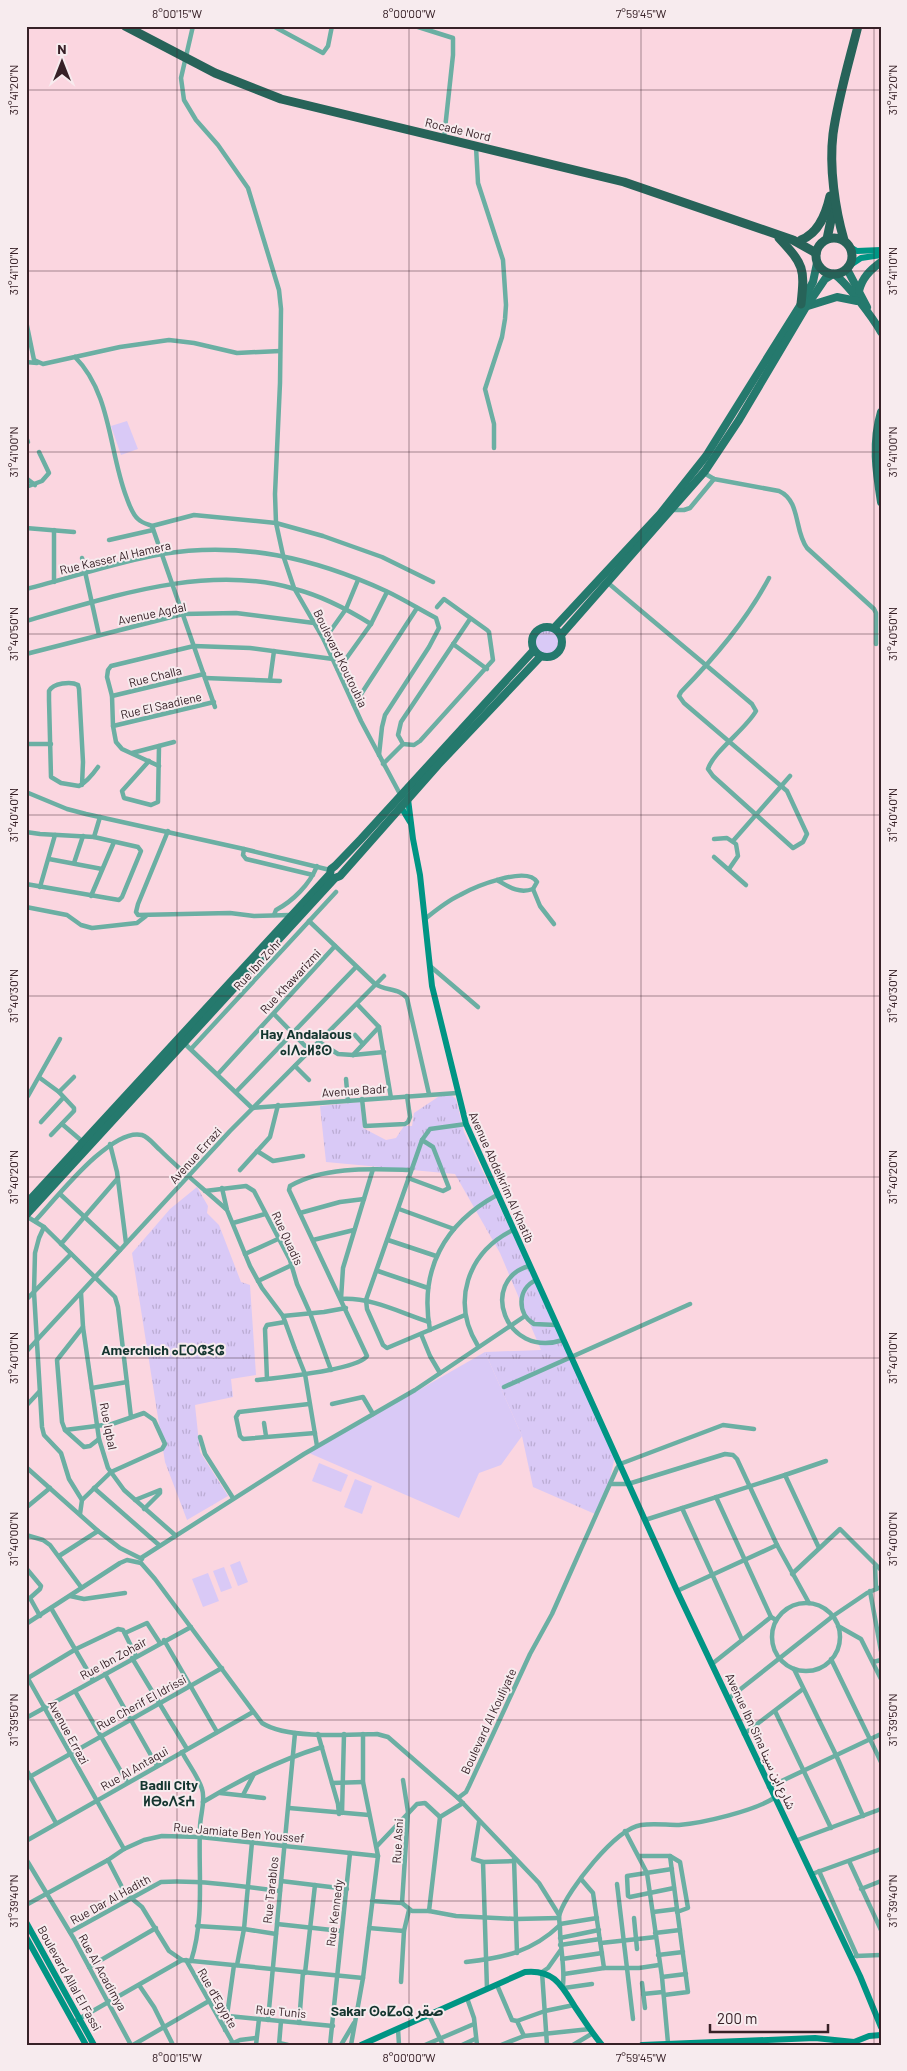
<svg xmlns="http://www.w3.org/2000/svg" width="907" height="2071" viewBox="0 0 907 2071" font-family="Barlow,'Noto Sans Arabic','Noto Sans Tifinagh',sans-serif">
	<defs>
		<pattern id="grass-tufts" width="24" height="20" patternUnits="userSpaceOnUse" patternTransform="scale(1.25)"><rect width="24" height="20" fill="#d9c9f6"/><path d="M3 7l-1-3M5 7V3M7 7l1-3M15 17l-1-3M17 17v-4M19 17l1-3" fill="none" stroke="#bbacd3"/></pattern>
	</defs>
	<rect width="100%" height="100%" fill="#fbd6e0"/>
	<g fill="url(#grass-tufts)">
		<circle cx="546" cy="642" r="12"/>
		<polygon points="441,1095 451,1095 456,1099 464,1132 571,1357 615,1456 608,1488 595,1514 533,1487 522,1436 485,1352 541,1350 500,1253 455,1174 326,1162 320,1106 360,1102 363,1128 386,1140 396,1138 404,1126 412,1126 414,1113"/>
		<polygon points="197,1187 208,1206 207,1213 219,1225 241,1282 250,1285 256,1375 231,1379 233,1397 195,1405 200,1452 228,1496 187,1520 165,1462 132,1253 170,1209"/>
	</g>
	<g fill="#d9c9f6">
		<polygon points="127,421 138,449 121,455 111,426"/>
		<polygon points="485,1352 522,1436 501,1465 479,1473 459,1518 309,1453"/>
		<polygon points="319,1463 348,1475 341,1492 312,1481"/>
		<polygon points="355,1479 372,1486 362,1514 344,1507"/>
		<polygon points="240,1561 248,1582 238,1586 230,1565"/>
		<polygon points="224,1567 232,1588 221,1592 213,1571"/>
		<polygon points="208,1573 219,1601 203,1607 192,1579"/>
	</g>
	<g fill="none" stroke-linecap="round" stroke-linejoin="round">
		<g stroke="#6bafa3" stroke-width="4.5">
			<polyline points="193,26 181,78 184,100 196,120 218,145 248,188 279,290 281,309 280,383 275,494 276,523 283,555 294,588 324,640 361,721 401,796"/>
			<polyline points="273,26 323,53 328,46 332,26"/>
			<polyline points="415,26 453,38 453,55 444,138"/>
			<polyline points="476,147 478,183 503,260 506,305 505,319 502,337 485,389 494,424 494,448"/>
			<polyline points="26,321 34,360 43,364 120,347 169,340 194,343 237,353 280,351"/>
			<path d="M75 357C111 393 109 451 126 496 129 504 132 514 138 519 142 523 147 524 152 526L194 515 276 523 323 536 382 557 433 582"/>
			<polyline points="26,362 37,363"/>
			<polyline points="26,437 28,442"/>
			<path d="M704 473 714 479 779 491C801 501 794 531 807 548L874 609 876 613V644"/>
			<polyline points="26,478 35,485"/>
			<polyline points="26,487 42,481 49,473 39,452"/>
			<polyline points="672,510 684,510 690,508 714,479"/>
			<polyline points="152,526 215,707"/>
			<polyline points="26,528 74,532"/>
			<polyline points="109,540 153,530"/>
			<polyline points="82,558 99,635"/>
			<polyline points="54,582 54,530"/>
			<path d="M607 582C655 623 704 663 752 704L756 711C746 729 713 752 708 769L713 776 793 848 803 842 807 834 787 791 684 703 679 696 681 692C715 657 746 621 769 578"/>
			<path d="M26 589C71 578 116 562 162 554 241 541 314 558 386 591 403 599 419 609 436 618L439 628 429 647 385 715 382 727 379 755"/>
			<polyline points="437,607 444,599 487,630 489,632 493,660 420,741 414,745 403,744 398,735 401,722 470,619"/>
			<path d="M26 621C111 597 207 563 295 589 322 596 347 609 371 624"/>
			<polyline points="324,640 346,609 358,580"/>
			<polyline points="453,644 487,669"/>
			<polyline points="26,654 183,614 236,613 314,623"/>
			<polyline points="338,670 371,624 387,592"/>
			<polyline points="205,678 280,681"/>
			<polyline points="270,680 274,651"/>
			<polyline points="112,696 204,674"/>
			<polyline points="354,705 417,608"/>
			<polyline points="113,726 214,702"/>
			<polyline points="26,744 51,744"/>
			<polyline points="132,753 174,742"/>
			<polyline points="149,761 122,791 124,798 151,805 158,802 159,746"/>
			<polyline points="383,764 403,744"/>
			<polyline points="159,766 122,749 116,742 113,726 112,696 107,677 108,670 111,666 194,646 250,648 333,659"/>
			<path d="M82 785 83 762 79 689 78 685C71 681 53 683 49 691 49 693 49 699 49 700L51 777 61 783 79 786C87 782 93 774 98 767"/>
			<polyline points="26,792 67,809 86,814 244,849 330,870"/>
			<polyline points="168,831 138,904 136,912 138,915 230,913 254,916 290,915"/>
			<polyline points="26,832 40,834 94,837 138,847 141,851 122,897 119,900 26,884"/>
			<polyline points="94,837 100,817"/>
			<polyline points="714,839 727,838 736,844 738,856 729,869"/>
			<polyline points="733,841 790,776"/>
			<polyline points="244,849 243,855 246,859 313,875"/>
			<polyline points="714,857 746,885"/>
			<polyline points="49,859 102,869"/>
			<polyline points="74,863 83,836"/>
			<polyline points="40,887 55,835"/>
			<polyline points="533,889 540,906 554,924"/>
			<polyline points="91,896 114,842"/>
			<polyline points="26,907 67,915 81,925 92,928 137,923 146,916"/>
			<path d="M274 915 276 910C293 901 310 884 317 866"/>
			<path d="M425 919C436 910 447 901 460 895 474 887 527 865 537 882L533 889C519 894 509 887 497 880"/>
			<path d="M309 921 375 984C385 991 400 988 407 998L429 1094"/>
			<polyline points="430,966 478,1007"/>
			<polyline points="357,1004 379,1027 391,1098"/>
			<polyline points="274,1014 310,1051"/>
			<polyline points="355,1035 363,1044"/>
			<polyline points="183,1042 252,1108 457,1093"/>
			<polyline points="319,1042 338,1054 353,1055 384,1052"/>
			<polyline points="191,1049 336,892"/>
			<polyline points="353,1055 379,1027"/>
			<polyline points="295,1066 309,1080"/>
			<polyline points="218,1074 335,946"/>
			<polyline points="40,1078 59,1092 74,1108 74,1111 51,1135"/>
			<polyline points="346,1079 348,1101"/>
			<polyline points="59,1092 74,1077"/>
			<polyline points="236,1092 356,967"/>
			<polyline points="28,1096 60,1039"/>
			<polyline points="362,1099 365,1126 405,1124 408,1122 410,1117 407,1096"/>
			<polyline points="41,1122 63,1098"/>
			<polyline points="62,1124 83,1142"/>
			<polyline points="110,1144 117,1172 126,1243"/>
			<polyline points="257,1151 273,1161 303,1156"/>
			<path d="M373 1169 343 1268 341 1299C371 1297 401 1313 429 1322"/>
			<polyline points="240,1170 270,1137 278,1105"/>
			<polyline points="408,1178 443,1191 449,1188 433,1147 422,1140"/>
			<polyline points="222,1188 227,1210 250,1266 262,1288 283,1316 295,1349 305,1374 317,1446"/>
			<polyline points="205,1191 246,1186 254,1191 290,1260 297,1284 310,1313 331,1370"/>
			<polyline points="60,1194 120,1250"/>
			<polyline points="399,1209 454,1229"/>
			<polyline points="300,1213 340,1202 364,1199"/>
			<polyline points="26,1216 44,1227 115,1297 118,1307 131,1417"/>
			<path d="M35 1221C55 1200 111 1127 142 1135 149 1137 155 1146 160 1150 181 1171 204 1189 226 1209"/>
			<polyline points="233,1223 265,1214"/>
			<polyline points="44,1227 39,1238 35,1253 34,1292 42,1427 44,1435 61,1453 69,1479 82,1500 80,1514"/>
			<polyline points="313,1240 354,1230"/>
			<polyline points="388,1240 436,1256"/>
			<polyline points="61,1244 118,1178"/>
			<polyline points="245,1254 278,1239"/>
			<path d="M529 1266C479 1280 504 1359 563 1340"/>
			<polyline points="378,1271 428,1288"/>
			<path d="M536 1280C517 1289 517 1314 534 1324L556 1325"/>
			<polyline points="258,1281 292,1265"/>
			<polyline points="81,1293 83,1327 99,1439 108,1468 124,1490 175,1535"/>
			<polyline points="26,1300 71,1254"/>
			<polyline points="465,1315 387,1348 383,1345 367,1309 366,1300 422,1140 430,1129 466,1124"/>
			<polyline points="283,1316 324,1312 346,1308"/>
			<path d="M430 1330C419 1270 444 1224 497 1195"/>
			<polyline points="421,1334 430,1356 440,1373"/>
			<path d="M478 1346C451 1302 467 1253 513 1230"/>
			<polyline points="26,1352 230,1131 384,976"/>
			<polyline points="267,1379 265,1329 267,1325 285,1322"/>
			<path d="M257 1380C276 1378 358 1370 367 1356L289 1190 290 1186C325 1166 372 1169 411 1170"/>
			<polyline points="504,1387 690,1304"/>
			<polyline points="92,1388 127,1382"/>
			<polyline points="309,1404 239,1412 236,1417 240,1436 243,1439 315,1433"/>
			<polyline points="332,1404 363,1397 373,1414"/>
			<polyline points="26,1406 39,1392"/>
			<polyline points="264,1423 266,1436"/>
			<polyline points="65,1430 84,1447 90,1446 99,1439"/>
			<polyline points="200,1437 205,1454 233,1498"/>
			<polyline points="26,1467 98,1531 120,1548 142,1559"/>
			<polyline points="785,1475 826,1461"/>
			<polyline points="610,1484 628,1484 725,1454 733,1455 737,1459 777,1545 809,1603"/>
			<polyline points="94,1488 159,1545"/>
			<polyline points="716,1497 771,1617 776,1620"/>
			<polyline points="82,1500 111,1472 162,1449 165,1444 154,1420 144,1413 112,1424 65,1430 62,1422 57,1360 83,1327"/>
			<polyline points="135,1500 160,1490 160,1493 144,1509"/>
			<polyline points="27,1507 50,1488"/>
			<polyline points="682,1508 742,1640"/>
			<polyline points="645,1520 785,1475 819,1548"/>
			<polyline points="26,1535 43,1540 50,1545 81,1587"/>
			<polyline points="59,1556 98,1531"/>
			<polyline points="141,1558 304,1454 415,1390 525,1316"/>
			<path d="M141 1563 155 1579 262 1723C287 1739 347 1735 377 1734L388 1737 458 1798 539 1883 559 1915"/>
			<polyline points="875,1566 876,1589"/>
			<polyline points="26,1568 41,1586 40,1589 30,1598 40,1616"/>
			<polyline points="792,1574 840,1529 881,1570"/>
			<polyline points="677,1591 777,1545"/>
			<polyline points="870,1591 881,1651"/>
			<polyline points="70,1596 84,1599 125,1593"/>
			<circle cx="806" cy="1637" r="34"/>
			<polyline points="51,1608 93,1680"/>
			<polyline points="26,1624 120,1563 127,1560 141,1563"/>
			<polyline points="838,1626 861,1639 881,1679"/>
			<polyline points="125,1633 147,1623 160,1643"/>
			<polyline points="164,1640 217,1732"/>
			<polyline points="132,1658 187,1749"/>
			<polyline points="831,1659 881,1762"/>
			<polyline points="873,1662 881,1660"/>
			<polyline points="712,1664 771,1617"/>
			<polyline points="794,1669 836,1755 863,1816"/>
			<polyline points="105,1674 157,1766"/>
			<polyline points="26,1675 124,1849"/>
			<polyline points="28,1678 76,1649 118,1629 123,1630 136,1656"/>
			<polyline points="75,1691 127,1782"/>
			<polyline points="728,1699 833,1616 867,1593 881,1587"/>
			<polyline points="775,1711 831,1828"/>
			<polyline points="26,1718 191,1627"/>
			<polyline points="318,1734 338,1804 339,1814"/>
			<polyline points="744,1734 803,1689"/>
			<path d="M182 1752C188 1764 198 1776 202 1789 206 1800 200 1816 200 1827 198 1871 205 1918 191 1961"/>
			<polyline points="26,1769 56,1823"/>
			<polyline points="26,1779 222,1668"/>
			<polyline points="332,1783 363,1782"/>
			<polyline points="769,1787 881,1734"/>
			<polyline points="220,1793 264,1798"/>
			<polyline points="243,1795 254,1774"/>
			<polyline points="458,1798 466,1792 469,1786 530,1654 552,1614 617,1468 620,1464 723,1425 754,1429"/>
			<path d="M203 1802C241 1779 279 1760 322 1747"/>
			<polyline points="289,1808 369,1815"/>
			<polyline points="342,1813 344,1734"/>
			<polyline points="479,1822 473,1859 483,1862 514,1861"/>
			<polyline points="625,1831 647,1873 662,1977 668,2043"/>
			<polyline points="26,1841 253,1712"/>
			<polyline points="795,1841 881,1809"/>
			<polyline points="377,1846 417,1804 425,1803 440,1817 463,1803"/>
			<polyline points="639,1856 670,1856 680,1862 688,1908 677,1912"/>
			<polyline points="26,1859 74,1939 131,2045"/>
			<polyline points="514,1859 517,1953"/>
			<polyline points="108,1860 125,1893 142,1907 169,1951 182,1960 363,1978"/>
			<polyline points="849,1861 881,1930"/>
			<polyline points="483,1862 487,1989"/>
			<polyline points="672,1869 627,1876 628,1896 630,1897 674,1888"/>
			<polyline points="819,1871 857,1956"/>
			<polyline points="812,1874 881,1849"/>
			<polyline points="581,1879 593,1893 604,1968"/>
			<polyline points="281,1881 347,1889"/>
			<polyline points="617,1884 633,2019"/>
			<polyline points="861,1889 881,1881"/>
			<polyline points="372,1901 402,1903 412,1911 429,1911 456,1916 516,1919 559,1918"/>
			<polyline points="402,1903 408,1812 403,1780"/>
			<polyline points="26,1905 108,1860 124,1849 144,1840 162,1836 200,1837 378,1856"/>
			<polyline points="429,1911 440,1817"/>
			<polyline points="653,1912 677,1909"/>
			<polyline points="634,1918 637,1949"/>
			<polyline points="277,1924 341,1931"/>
			<polyline points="560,1924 597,1918"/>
			<polyline points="197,1926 244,1929 276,1934"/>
			<polyline points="369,1928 404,1931"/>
			<path d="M70 1932 161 1882C200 1880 241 1886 280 1891"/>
			<polyline points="655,1933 680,1930"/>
			<polyline points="560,1938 599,1930"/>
			<polyline points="601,1943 656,1937"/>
			<polyline points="560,1945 600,1939"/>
			<polyline points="658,1955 683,1952"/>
			<polyline points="856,1956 881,1955"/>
			<polyline points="562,1959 602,1953"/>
			<polyline points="186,1960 234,2045"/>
			<path d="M466 1962C503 1958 532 1952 560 1925"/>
			<polyline points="237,1965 244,1929 252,1842"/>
			<polyline points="89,1967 156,1928"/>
			<polyline points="305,1973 315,1885"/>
			<polyline points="564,1974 604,1968 639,1968 659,1965"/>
			<polyline points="662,1977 686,1974"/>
			<polyline points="401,1982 404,1931 409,1910"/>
			<polyline points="642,1983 645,2008"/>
			<polyline points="139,1985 154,2007 173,2045"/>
			<polyline points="497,1985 512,2020 517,2021 524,2036"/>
			<path d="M563 1985C565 1967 560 1947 560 1928 560 1924 558 1917 560 1913 568 1890 615 1829 641 1825 653 1823 666 1825 679 1825 703 1823 754 1811 774 1798"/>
			<polyline points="564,1988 592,1984"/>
			<polyline points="643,1994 663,1992"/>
			<polyline points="664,1995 688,1992 670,1856"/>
			<polyline points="467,1998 474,2018 477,2045"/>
			<polyline points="429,2015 443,2045"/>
			<polyline points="228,2016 333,2026"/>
			<polyline points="77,2020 182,1960"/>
			<polyline points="268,2020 295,1733"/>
			<polyline points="517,2021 545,2011 574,2005"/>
			<polyline points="299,2023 303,1972"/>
			<polyline points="398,2029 399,2045"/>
			<polyline points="225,2030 234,1965"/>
			<polyline points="279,2043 288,2045"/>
			<polyline points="133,2045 209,2001"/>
			<polyline points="229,2045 240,2040 256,2038"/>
			<polyline points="256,2045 259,2019"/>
			<polyline points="279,2045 281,2021"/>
			<polyline points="330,2045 350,1853"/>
			<polyline points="341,2045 354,2023"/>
			<polyline points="351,2045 363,1978 378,1856 363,1782 363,1734"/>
			<polyline points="425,2045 474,2024"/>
			<polyline points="462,2045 475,2039"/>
			<polyline points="501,2045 524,2036 590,2029"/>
			<polyline points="547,2045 542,1972 548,1968 560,1951"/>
			<polyline points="573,2045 593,2033"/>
		</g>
		<g stroke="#009584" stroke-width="6">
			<polyline points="850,247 857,251 881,250"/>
			<polyline points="849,266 861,258 881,255"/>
			<polyline points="408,799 413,839 420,875 432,986 466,1124 677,1591 860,1976 881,2027"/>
			<polyline points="401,807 410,822"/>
			<polyline points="26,1922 94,2045"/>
			<polyline points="26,1937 86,2045"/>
			<path d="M361 2045 525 1972C554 1969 562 1986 575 2007 584 2020 592 2033 602 2045"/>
			<polyline points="642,2045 815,2038 854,2042 869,2036 881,2035"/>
		</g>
		<g stroke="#25796d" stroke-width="8">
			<polyline points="847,269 867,307"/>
			<path d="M834 274C847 283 873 318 881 332"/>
			<path d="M859 291C862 278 870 270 881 262"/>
			<polyline points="808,306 837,297 857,301"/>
			<path d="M881 412C872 442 876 471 881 502"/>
			<circle cx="547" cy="642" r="15"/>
			<polyline points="554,628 660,514 706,456 801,304 813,282 817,263"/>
			<polyline points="561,635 705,471 739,420 806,307 825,279 833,274"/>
			<polyline points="26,1204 330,874 331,869 335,866 361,839 534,650"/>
			<polyline points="26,1215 335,878 340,876 438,765 541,656"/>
		</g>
		<g stroke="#276359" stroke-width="9">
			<polyline points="125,26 215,73 281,99 624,182 793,240 816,253"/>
			<circle cx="834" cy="256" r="18"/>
			<path d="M779 238C804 265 805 268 801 304"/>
			<polyline points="827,239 831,220 831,207"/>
			<path d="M801 240C819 233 826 214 830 196"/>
			<path d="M844 240C835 209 829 167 833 134 838 98 849 62 858 26"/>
		</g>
	</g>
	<path fill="none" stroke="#372127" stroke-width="1" stroke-opacity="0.45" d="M177 26V2045M409 26V2045M641 26V2045M874 26V2045M26 90H881M26 271H881M26 452H881M26 634H881M26 815H881M26 996H881M26 1177H881M26 1358H881M26 1539H881M26 1720H881M26 1901H881"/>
	<g text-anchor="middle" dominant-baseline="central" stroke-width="4" stroke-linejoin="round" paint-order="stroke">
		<g font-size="12" fill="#372127" stroke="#f7ebee">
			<text transform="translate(458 129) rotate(13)">Rocade Nord</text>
			<text transform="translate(115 557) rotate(-13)">Rue Kasser Al Hamera</text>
			<text transform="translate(152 613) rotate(-12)">Avenue Agdal</text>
			<text transform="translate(341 658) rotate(64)">Boulevard Koutoubia</text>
			<text transform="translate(155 676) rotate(-14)">Rue Challa</text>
			<text transform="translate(161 705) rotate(-13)">Rue El Saadiene</text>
			<text transform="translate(257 964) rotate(-48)">Rue Ibn Zohr</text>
			<text transform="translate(290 981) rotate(-47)">Rue Khawarizmi</text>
			<text transform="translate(354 1090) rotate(-4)">Avenue Badr</text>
			<text transform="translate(195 1155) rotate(-48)">Avenue Errazi</text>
			<text transform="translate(502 1177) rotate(66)">Avenue Abdelkrim Al Khatib</text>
			<text transform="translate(288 1238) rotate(65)">Rue Quadis</text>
			<text transform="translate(109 1426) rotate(79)">Rue Iqbal</text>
			<text transform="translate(113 1658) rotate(-29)">Rue Ibn Zohair</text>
			<text transform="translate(141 1702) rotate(-29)">Rue Cherif El Idrissi</text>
			<text transform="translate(488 1721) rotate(-65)">Boulevard Al Kouliyate</text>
			<text transform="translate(69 1732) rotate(61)">Avenue Errazi</text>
			<text transform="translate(761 1741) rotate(65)">Avenue Ibn Sina شارع ابن سينا</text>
			<text transform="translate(134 1768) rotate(-30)">Rue Al Antaqui</text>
			<text transform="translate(239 1832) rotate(5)">Rue Jamiate Ben Youssef</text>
			<text transform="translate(397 1841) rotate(-87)">Rue Asni</text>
			<text transform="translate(270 1890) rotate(-84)">Rue Tarablos</text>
			<text transform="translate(110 1899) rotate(-29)">Rue Dar Al Hadith</text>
			<text transform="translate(334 1913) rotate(-83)">Rue Kennedy</text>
			<text transform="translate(103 1972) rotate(61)">Rue Al Acadimya</text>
			<text transform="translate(70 1978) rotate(61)">Boulevard Allal El Fassi</text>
			<text transform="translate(218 1998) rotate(60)">Rue d'Egypte</text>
			<text transform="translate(281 2011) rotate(5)">Rue Tunis</text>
		</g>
		<g font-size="14" font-weight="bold" fill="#14352f" stroke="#f7ebee">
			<text x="306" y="1033">Hay Andalaous<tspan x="306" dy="16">ⴰⵏⴷⴰⵍⵓⵙ</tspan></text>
			<text x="163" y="1349">Amerchich ⴰⵎⵔⵛⵉⵛ</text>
			<text x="169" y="1784">Badii City<tspan x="169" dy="16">ⵍⴱⴰⴷⵉⵄ</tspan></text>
			<text x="387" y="2010">Sakar ⵙⴰⵇⴰⵕ صقر</text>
		</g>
	</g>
	<rect width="907" height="2071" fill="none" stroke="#f7ebee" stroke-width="55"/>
	<g transform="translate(62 62)" stroke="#f7ebee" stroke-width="4" paint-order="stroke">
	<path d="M0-4L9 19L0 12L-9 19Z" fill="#372127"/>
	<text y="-8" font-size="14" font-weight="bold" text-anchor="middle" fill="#372127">N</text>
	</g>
	<path d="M710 2024v8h118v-8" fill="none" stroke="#372127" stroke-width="2.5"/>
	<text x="717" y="2024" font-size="15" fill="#372127" stroke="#f7ebee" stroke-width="4" paint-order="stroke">200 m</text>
	<rect x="28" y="28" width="852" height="2016" fill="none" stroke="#372127" stroke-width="2"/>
	<g font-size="12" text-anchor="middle" fill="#372127">
		<text x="177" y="18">8°00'15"W</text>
		<text x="409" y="18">8°00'00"W</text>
		<text x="641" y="18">7°59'45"W</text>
		<text transform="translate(14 90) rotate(-90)" y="4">31°41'20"N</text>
		<text transform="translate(893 90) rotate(-90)" y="4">31°41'20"N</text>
		<text transform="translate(14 271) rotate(-90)" y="4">31°41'10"N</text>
		<text transform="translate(893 271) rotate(-90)" y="4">31°41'10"N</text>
		<text transform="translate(14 452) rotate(-90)" y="4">31°41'00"N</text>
		<text transform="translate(893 452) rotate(-90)" y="4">31°41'00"N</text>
		<text transform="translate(14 634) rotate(-90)" y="4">31°40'50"N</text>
		<text transform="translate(893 634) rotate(-90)" y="4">31°40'50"N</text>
		<text transform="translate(14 815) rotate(-90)" y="4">31°40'40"N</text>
		<text transform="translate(893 815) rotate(-90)" y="4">31°40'40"N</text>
		<text transform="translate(14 996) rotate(-90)" y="4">31°40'30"N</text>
		<text transform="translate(893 996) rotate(-90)" y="4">31°40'30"N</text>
		<text transform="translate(14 1177) rotate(-90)" y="4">31°40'20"N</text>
		<text transform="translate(893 1177) rotate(-90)" y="4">31°40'20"N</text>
		<text transform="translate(14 1358) rotate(-90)" y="4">31°40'10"N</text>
		<text transform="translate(893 1358) rotate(-90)" y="4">31°40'10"N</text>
		<text transform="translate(14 1539) rotate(-90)" y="4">31°40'00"N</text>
		<text transform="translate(893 1539) rotate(-90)" y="4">31°40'00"N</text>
		<text transform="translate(14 1720) rotate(-90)" y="4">31°39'50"N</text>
		<text transform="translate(893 1720) rotate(-90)" y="4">31°39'50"N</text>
		<text transform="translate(14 1901) rotate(-90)" y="4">31°39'40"N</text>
		<text transform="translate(893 1901) rotate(-90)" y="4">31°39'40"N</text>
		<text x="177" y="2062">8°00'15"W</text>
		<text x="409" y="2062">8°00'00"W</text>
		<text x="641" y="2062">7°59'45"W</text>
	</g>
</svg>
